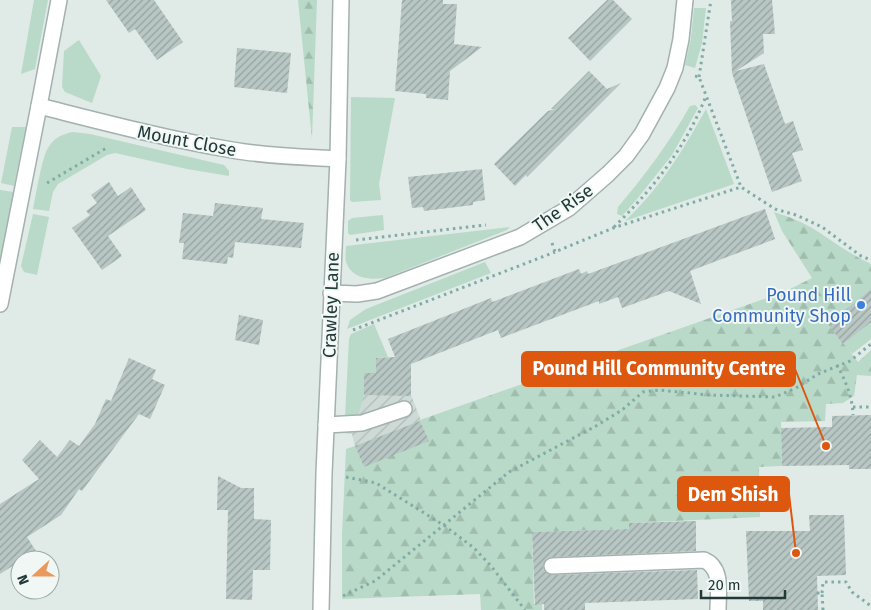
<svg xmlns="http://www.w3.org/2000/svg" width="871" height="610" viewBox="0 0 871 610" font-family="'Fira Sans',sans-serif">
	<defs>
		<pattern id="industrial-furrows" width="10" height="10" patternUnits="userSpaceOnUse" patternTransform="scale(1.25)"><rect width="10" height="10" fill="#cedad6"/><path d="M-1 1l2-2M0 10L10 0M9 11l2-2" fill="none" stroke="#b1bcb8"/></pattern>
		<pattern id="forest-firs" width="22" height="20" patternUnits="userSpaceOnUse" patternTransform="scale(1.25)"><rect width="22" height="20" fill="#b9dac8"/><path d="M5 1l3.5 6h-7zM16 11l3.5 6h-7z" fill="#9fbcac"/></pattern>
		<pattern id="building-hatch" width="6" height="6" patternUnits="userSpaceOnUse" patternTransform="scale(1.25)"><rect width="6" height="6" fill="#b8c7c4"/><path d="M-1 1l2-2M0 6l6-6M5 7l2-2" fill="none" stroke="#95a3a0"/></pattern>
	</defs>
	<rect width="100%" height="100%" fill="#e0eae7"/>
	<polygon fill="url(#industrial-furrows)" points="364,373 411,395 429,441 364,467 355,446 352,434 346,434 345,417 364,395"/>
	<g fill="#b9dac8">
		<polygon points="34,0 48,0 35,69 21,74"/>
		<polygon points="694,8 706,8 702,43 695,68 685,65 691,38"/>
		<polygon points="79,40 101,76 92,103 65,92 62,87 64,51"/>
		<polygon points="351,97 395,98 379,184 381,200 352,202 350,200"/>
		<path d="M695 105 698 108 672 155 637 199 622 216 617 214 618 207C645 175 669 143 690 106Z"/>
		<path d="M706 109 734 184 625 221C660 188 682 152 706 109Z"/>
		<polygon points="12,127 26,127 14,186 1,183"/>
		<path d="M73 132 90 134 224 165 229 171V176L187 169 115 153 107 155 58 184 53 192 49 211 33 209C36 195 42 157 48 148 54 138 62 134 73 132Z"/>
		<polygon points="0,190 14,192 0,264"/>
		<polygon points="33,214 49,217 37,275 24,272 21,266"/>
		<polygon points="383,215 384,230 350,235 348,233 348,221 352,218"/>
		<path d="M510 227 507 230 385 278C370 280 352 279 346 262 345 258 346 250 346 246Z"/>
		<polygon points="485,262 491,273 347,329 350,320 366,309"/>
		<polygon points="871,321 871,339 852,354 843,344"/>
		<polygon points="374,324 388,357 376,358 376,373 364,374 364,395 358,416 345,417 349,339 351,334"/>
	</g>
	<g fill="url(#forest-firs)">
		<polygon points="298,0 317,0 312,139"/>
		<path d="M774 212C789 217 803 222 817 231 835 243 852 255 871 264V289L828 324 858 362 871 350V376L857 375 854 396 843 403 826 404 825 421 781 422 782 466 759 467 760 517 630 523 629 529 532 532 534 604H542V610H481L480 594 342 599V535L346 449 355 446 364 467 428 440 420 420 784 292 812 278 782 231Z"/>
	</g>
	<g fill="url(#building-hatch)">
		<polygon points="106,0 154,0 183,42 157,60 135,29 129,33"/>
		<polygon points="402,0 443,0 443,4 457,4 454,44 482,47 450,71 448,100 426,98 426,94 395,91"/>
		<polygon points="607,0 613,0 632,19 590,61 568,38"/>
		<polygon points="731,0 772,0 775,34 763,34 764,53 736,71 764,64 785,124 793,121 803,150 792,153 802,181 772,192 732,73 730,21 732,21"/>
		<polygon points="237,48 291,53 287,93 234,87"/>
		<polygon points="589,71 607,89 621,83 527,177 526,175 515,186 494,164 548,111 555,109 551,109"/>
		<polygon points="482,169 485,200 473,202 473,205 424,211 423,207 412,208 408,177"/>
		<polygon points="109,182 118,196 131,187 146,210 108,236 122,256 102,270 72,228 90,215 86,211 97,203 91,195"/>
		<polygon points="215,203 263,208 261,219 304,223 301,248 235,242 233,258 228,257 227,264 182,259 184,243 179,243 183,213 213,216"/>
		<polygon points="765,209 775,239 690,271 701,304 669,291 622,308 618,297 599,304 599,301 501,338 498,330 411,364 411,396 364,395 364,373 376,373 376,358 395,357 388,339 491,298 492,302 579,269 581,274 587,271 588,274"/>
		<polygon points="871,289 871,322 843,344 828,324"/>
		<polygon points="239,315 263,320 259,345 235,340"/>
		<polygon points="129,358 156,370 152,379 165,385 150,419 139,414 82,491 79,489 61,515 27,537 36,551 0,574 0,504 39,479 22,460 40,440 57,457 70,440 79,446 95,424 106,399 111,401"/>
		<polygon points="871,415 871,469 849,469 849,465 782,466 781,428 832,427 832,416"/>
		<polygon points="420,421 429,441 364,467 355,446"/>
		<polygon points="218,476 241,488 254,488 254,519 271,520 270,570 253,570 252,600 226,599 228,510 217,510"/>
		<polygon points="809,515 844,515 846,575 817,576 818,610 763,610 763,601 749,601 746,531 810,531"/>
		<polygon points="696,521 696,551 552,557 547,558 543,566 544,571 552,575 697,570 698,599 585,603 585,610 544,610 544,604 535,605 532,532 629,529 629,523"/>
	</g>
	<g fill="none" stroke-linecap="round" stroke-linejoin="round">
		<g stroke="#a3b1af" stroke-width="18">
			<g id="service">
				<polyline points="326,425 362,423 404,409"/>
				<path d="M552 566 704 560C723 568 718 592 718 610"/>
			</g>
		</g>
		<g stroke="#a3b1af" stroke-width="18">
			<g id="minor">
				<path d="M59 0 39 106C103 122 167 139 232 150 266 156 302 157 338 159"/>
				<polyline points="331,293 357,294 377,291 520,237 569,208 608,174 626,156 642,134 667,88 675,68 681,39 685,0"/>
				<polyline points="0,304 39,106"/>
				<polyline points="321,610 324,473 338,159 341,0"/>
			</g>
		</g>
		<g stroke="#81aca6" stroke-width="3" stroke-dasharray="2.5 4" stroke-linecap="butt">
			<polyline points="695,76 699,77 741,187"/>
			<polyline points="699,77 711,0"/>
			<polyline points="47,183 108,147"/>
			<path d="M614 227C653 189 686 147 706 96"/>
			<polyline points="356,240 486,225"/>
			<polyline points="552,243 555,252 613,228 741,187 775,209 796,215 822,227 861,256 871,260"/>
			<polyline points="353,330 555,252"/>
			<path d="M837 365C845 379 853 399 853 415"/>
			<polyline points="853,407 871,407"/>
			<polyline points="346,477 376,483 445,526 474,548 491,566 525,610"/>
			<polyline points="817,593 822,593 823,610"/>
			<polyline points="822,593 823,582 846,582 852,592 871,606"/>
			<polyline points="343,596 375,581 509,472 596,426 622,410 643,392 659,390 709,395 775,397 796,388 818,374 850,361 871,344"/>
		</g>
		<use href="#service" stroke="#fff" stroke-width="15"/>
		<use href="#minor" stroke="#fff" stroke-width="15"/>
	</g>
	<circle fill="#3f7fe0" stroke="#f0f7f5" stroke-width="2" cx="861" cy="305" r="5"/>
	<g text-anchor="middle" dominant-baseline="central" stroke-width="4" stroke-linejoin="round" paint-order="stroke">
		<g font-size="18" fill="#213937" stroke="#f0f7f5">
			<text transform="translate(187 141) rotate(11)">Mount Close</text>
			<text transform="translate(563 208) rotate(-35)">The Rise</text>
			<text transform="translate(331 305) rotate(-88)">Crawley Lane</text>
		</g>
		<g font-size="18" fill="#366cbe" stroke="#f0f7f5" text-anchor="end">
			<text x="851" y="295">Pound Hill<tspan x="851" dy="21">Community Shop</tspan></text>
		</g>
	</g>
	<path fill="none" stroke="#de570e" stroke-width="2" d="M826 446L795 369M796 553L789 494"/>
	<g fill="#de570e" stroke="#f0f7f5" stroke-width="2">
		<circle cx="826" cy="446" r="5"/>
		<circle cx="796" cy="553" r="5"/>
	</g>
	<g fill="#de570e" stroke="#de570e" stroke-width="2">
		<rect x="522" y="352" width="273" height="34" rx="5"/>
		<rect x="678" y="477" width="111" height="34" rx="5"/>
	</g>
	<g font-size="19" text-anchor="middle" font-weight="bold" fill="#fff">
		<text x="659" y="375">Pound Hill Community Centre</text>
		<text x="733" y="501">Dem Shish</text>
	</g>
	<g transform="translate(35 575) rotate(249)"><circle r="24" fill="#f0f7f5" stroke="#9daba9"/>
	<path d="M0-4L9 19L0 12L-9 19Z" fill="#eb985c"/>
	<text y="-8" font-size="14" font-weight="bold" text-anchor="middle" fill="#213937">N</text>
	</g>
	<path d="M701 590v8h84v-8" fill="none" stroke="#213937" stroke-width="2.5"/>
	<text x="708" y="590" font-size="15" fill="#213937" stroke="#f0f7f5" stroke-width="4" paint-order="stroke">20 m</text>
</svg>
